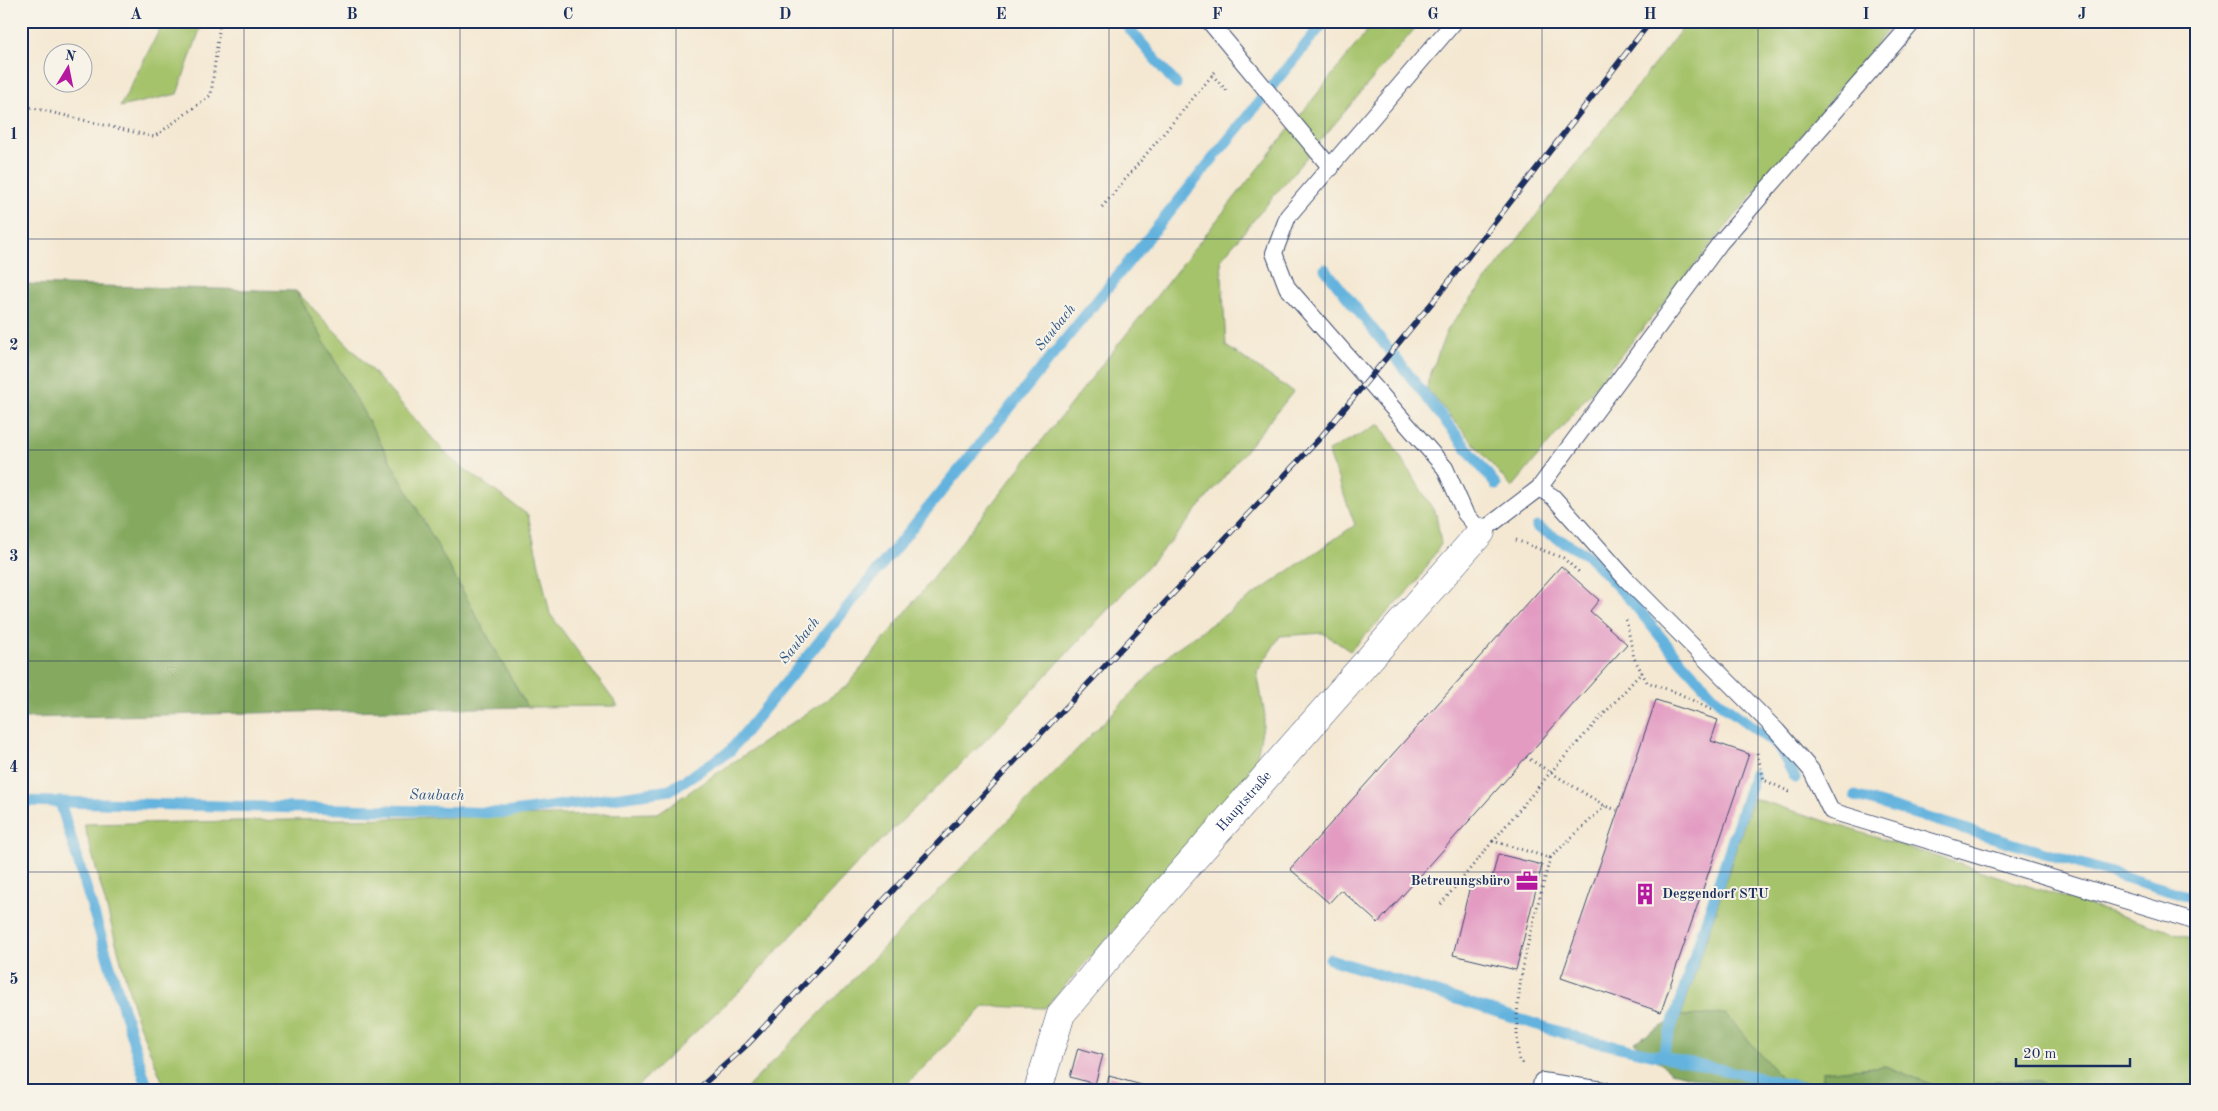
<svg xmlns="http://www.w3.org/2000/svg" width="2218" height="1111" viewBox="0 0 2218 1111" font-family="'Old Standard TT',serif">
	<rect width="100%" height="100%" fill="#f7f3e8"/>
	<filter id="ink" filterUnits="userSpaceOnUse"><feTurbulence type="fractalNoise" baseFrequency=".02" numOctaves="2"/><feDisplacementMap in="SourceGraphic" scale="10" xChannelSelector="R" yChannelSelector="G"/><feConvolveMatrix kernelMatrix="1 2 1 2 8 2 1 2 1" color-interpolation-filters="sRGB"/></filter>
	<filter id="wash" filterUnits="userSpaceOnUse"><feTurbulence type="fractalNoise" baseFrequency=".0096" numOctaves="4" result="noise"/><feDisplacementMap in="SourceGraphic" scale="20" xChannelSelector="R" yChannelSelector="G"/><feGaussianBlur stdDeviation="1.12" result="paint"/><feColorMatrix in="noise" values="0 0 0 0 0 0 0 0 0 0 0 0 0 0 0 0 0 1.4 0 .05"/><feComposite in="paint" operator="in"/></filter>
	<g filter="url(#wash)">
		<rect width="100%" height="100%" fill="#f4e8d2"/>
		<g fill="#a5c36b" stroke="#607964">
			<polygon points="164,21 203,21 177,94 120,107"/>
			<polygon points="1375,21 1421,21 1221,259 1226,346 1293,392 1176,536 992,734 860,861 746,985 633,1090 166,1090 137,1020 84,824 658,813 847,686"/>
			<polygon points="1688,21 1895,21 1512,488 1427,389 1428,381 1447,330"/>
			<polygon points="296,291 356,353 451,459 528,515 550,614 618,706 527,707"/>
			<polygon points="1380,424 1436,514 1441,544 1416,583 1350,651 1323,633 1280,636 1257,672 1265,716 1253,776 1045,1008 985,1006 901,1090 745,1090 1174,650 1355,525 1328,451"/>
			<polygon points="1753,798 2197,940 2197,1090 2048,1090 2039,1081 2004,1081 1943,1089 1885,1066 1823,1072 1823,1086 1781,1078 1726,1015 1681,1016"/>
		</g>
		<g fill="#84a95f" stroke="#506c5e">
			<polygon points="21,284 296,291 527,707 21,718"/>
			<polygon points="1726,1014 1781,1078 1823,1086 1822,1072 1885,1066 1943,1089 2004,1081 2040,1081 2048,1090 1741,1090 1671,1072 1634,1042 1681,1016"/>
		</g>
		<g fill="none" stroke-linecap="round" stroke-linejoin="round">
			<g stroke="#63b3de" stroke-width="11">
				<polyline points="1123,21 1176,84"/>
				<polyline points="1325,269 1496,485"/>
				<polyline points="1537,527 1589,556 1634,604 1673,652 1718,701 1779,747 1795,778"/>
				<polyline points="1855,796 2197,899"/>
				<polyline points="21,801 506,813 670,790 730,751 1325,21"/>
				<polyline points="60,802 148,1090"/>
				<polyline points="1330,959 1582,1039 1815,1090"/>
				<polyline points="1662,1056 1754,775"/>
			</g>
		</g>
		<g id="blocks">
			<g fill="#e39bc2">
				<polygon points="1561,566 1599,600 1590,611 1627,644 1378,923 1341,890 1329,903 1290,869"/>
				<polygon points="1656,700 1718,720 1711,741 1749,754 1661,1012 1561,978"/>
				<polygon points="1498,854 1542,865 1516,970 1453,955 1471,882 1490,886"/>
				<polygon points="1078,1048 1103,1055 1095,1084 1070,1077"/>
				<polygon points="1109,1076 1156,1089 1156,1090 1106,1090"/>
			</g>
		</g>
	</g>
	<g filter="url(#ink)">
		<use href="#blocks" fill-opacity="0" stroke="#3c4b6f" stroke-width="1"/>
		<g fill="none" stroke-linecap="round" stroke-linejoin="round">
			<g stroke="#3c4b6f" stroke-width="18">
				<g id="lane">
					<polyline points="1209,21 1331,168"/>
					<polyline points="1455,21 1288,216 1274,253 1287,287 1445,468 1465,513 1481,532 1539,488 1720,243 1914,21"/>
					<polyline points="1539,488 1553,497 1626,579 1777,731 1811,770 1831,811 2197,922"/>
					<polyline points="1540,1090 1542,1081 1604,1090"/>
				</g>
			</g>
			<g stroke="#3c4b6f" stroke-width="29">
				<g id="street">
					<path id="s1" d="M1038 1090 1061 1014 1131 930 1481 532"/>
				</g>
			</g>
			<g stroke="#3c4b6f" stroke-width="3" stroke-dasharray="1 4" stroke-linecap="butt">
				<polyline points="1250,29 1256,21"/>
				<polyline points="1212,75 1227,91"/>
				<polyline points="21,105 154,137 211,95 220,21"/>
				<polyline points="1102,207 1215,72"/>
				<polyline points="1516,540 1563,558 1579,572"/>
				<polyline points="1626,620 1634,658 1647,682 1678,693 1714,711"/>
				<polyline points="1757,753 1764,780 1790,792"/>
				<polyline points="1526,757 1605,806 1617,810"/>
				<polyline points="1550,858 1605,806"/>
				<polyline points="1441,904 1493,841"/>
				<path d="M1523 1063 1519 1060C1510 989 1533 927 1550 858L1493 841 1550 773 1642 672"/>
			</g>
			<use href="#lane" stroke="#fff" stroke-width="16"/>
			<use href="#street" stroke="#fff" stroke-width="28"/>
			<g stroke="#1b2f5e" stroke-width="5.5">
				<polyline id="rail" points="697,1090 748,1044 1319,439 1436,298 1651,21"/>
			</g>
			<use href="#rail" stroke="#f7f3e8" stroke-width="4" stroke-dasharray="11" stroke-linecap="butt"/>
		</g>
	</g>
	<path fill="none" stroke="#1b2f5e" stroke-width="1" stroke-opacity="0.55" d="M244 21V1090M460 21V1090M676 21V1090M893 21V1090M1109 21V1090M1325 21V1090M1542 21V1090M1758 21V1090M1974 21V1090M21 239H2197M21 450H2197M21 661H2197M21 872H2197"/>
	<defs>
		<g id="office-bare" transform="scale(1.725)"><path d="M-6-3h4V-5.5h4V-3h4V5H-6ZM-1-4.5V-3h2v-1.5ZM-6 0V1H6V0Z" fill="#b5179e" stroke="#f7f3e8" stroke-width="2.5" paint-order="stroke"/></g>
		<g id="building-bare" transform="scale(1.725)"><path d="M-4-6H4V6H1V3H-1V6H-4ZM-2.5-4.3h1.7v1.8h-1.7ZM.8-4.3h1.7v1.8H.8ZM-2.5-1h1.7V.8h-1.7ZM.8-1h1.7V.8H.8Z" fill="#b5179e" stroke="#f7f3e8" stroke-width="2.5" paint-order="stroke"/></g>
	</defs>
	<g fill-rule="evenodd">
		<use href="#office-bare" x="1527" y="881"/>
		<use href="#building-bare" x="1645" y="894"/>
	</g>
	<g text-anchor="middle" dominant-baseline="central" stroke-width="4" stroke-linejoin="round" paint-order="stroke">
		<g font-size="14" fill="#1b2f5e" stroke="#f7f3e8">
			<text stroke="none"><textPath href="#s1" startOffset="360">Hauptstraße</textPath></text>
		</g>
		<g font-size="14" font-weight="bold" fill="#1b2f5e" stroke="#f7f3e8" text-anchor="end">
			<text x="1510" y="881">Betreuungsbüro</text>
			<text x="1662" y="894" text-anchor="start">Deggendorf STU</text>
		</g>
		<g font-size="15" font-style="italic" fill="#315784" stroke="#f7f3e8">
			<text transform="translate(1056 328) rotate(-51)">Saubach</text>
			<text transform="translate(800 641) rotate(-51)">Saubach</text>
			<text transform="translate(437 796) rotate(1)">Saubach</text>
		</g>
	</g>
	<rect width="2218" height="1111" fill="none" stroke="#f7f3e8" stroke-width="55"/>
	<g transform="translate(68 68) rotate(10)"><circle r="24" fill="#f7f3e8" stroke="#9fa5b1"/>
	<path d="M0-4L9 19L0 12L-9 19Z" fill="#b5179e"/>
	<text y="-8" font-size="14" font-weight="bold" text-anchor="middle" fill="#1b2f5e">N</text>
	</g>
	<path d="M2016 1058v8h114v-8" fill="none" stroke="#1b2f5e" stroke-width="2.5"/>
	<text x="2023" y="1058" font-size="15" fill="#1b2f5e" stroke="#f7f3e8" stroke-width="4" paint-order="stroke">20 m</text>
	<rect x="28" y="28" width="2162" height="1056" fill="none" stroke="#1b2f5e" stroke-width="2"/>
	<g font-size="16" text-anchor="middle" font-weight="bold" fill="#1b2f5e">
		<text x="136" y="19">A</text>
		<text x="352" y="19">B</text>
		<text x="568" y="19">C</text>
		<text x="785" y="19">D</text>
		<text x="1001" y="19">E</text>
		<text x="1217" y="19">F</text>
		<text x="1433" y="19">G</text>
		<text x="1650" y="19">H</text>
		<text x="1866" y="19">I</text>
		<text x="2082" y="19">J</text>
		<text x="14" y="139">1</text>
		<text x="14" y="350">2</text>
		<text x="14" y="561">3</text>
		<text x="14" y="772">4</text>
		<text x="14" y="984">5</text>
	</g>
</svg>
